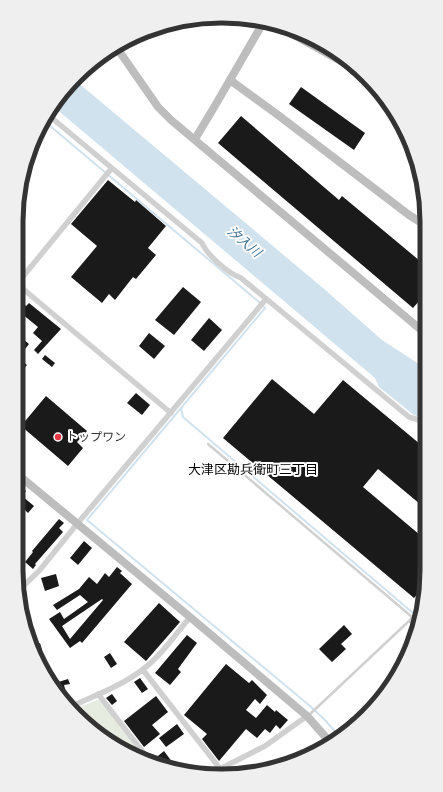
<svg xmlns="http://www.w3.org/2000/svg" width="443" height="792" viewBox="0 0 443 792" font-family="'Nunito Sans','Noto Sans JP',sans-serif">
	<rect width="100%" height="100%" fill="#fff"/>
	<polygon fill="#e6ecdf" points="97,700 100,701 144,758 107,741 74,710"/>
	<polygon fill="#cfe2ee" points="76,81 323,288 382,340 422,366 426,367 426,419 414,415 379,387 375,378 54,107"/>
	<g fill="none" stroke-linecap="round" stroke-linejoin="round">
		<g stroke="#cfe2ee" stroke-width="2">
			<polyline points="43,120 259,302 265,308 181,408 183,417 420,619"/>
			<polyline points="181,408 87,520 310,706 324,719 339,736"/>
		</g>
	</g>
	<g fill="#1a1a1a" fill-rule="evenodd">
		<polygon points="301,87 365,133 354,150 289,104"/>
		<polygon points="241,116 339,200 342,196 426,266 426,293 413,308 218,143"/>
		<polygon points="108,180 135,202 136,200 166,226 148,248 156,255 136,279 133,277 115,300 109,294 102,303 71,277 97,246 71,224"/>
		<polygon points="183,287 201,302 174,335 155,320"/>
		<polygon points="16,297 26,306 29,303 61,329 38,354 34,350 42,341 33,333 38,327 16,309"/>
		<polygon points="209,318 222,330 204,351 191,340"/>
		<polygon points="16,333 29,344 18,358 27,365 16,378"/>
		<polygon points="149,333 165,346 154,359 139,346"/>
		<polygon points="45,355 55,363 52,367 42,359"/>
		<polygon points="272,379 314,414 343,380 426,449 426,509 378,469 363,487 420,535 426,527 427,583 414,598 223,438"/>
		<polygon points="136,393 150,405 142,415 127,403"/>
		<polygon points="46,396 87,431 77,442 83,448 68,466 21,426"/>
		<polygon points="22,488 26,491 22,496 34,506 28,513 23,508 24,507 16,500 16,495"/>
		<polygon points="59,519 64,523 59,528 63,532 35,564 36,565 33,569 25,562 33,552 32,551"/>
		<polygon points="84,541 92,548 78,565 70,558"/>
		<path d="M117 567 122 571 120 573 132 584 82 643 80 641 70 648 49 619 60 612 64 619 88 602 80 595 57 610 53 605 79 589 89 577 97 584 105 573 109 577ZM102 599 103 600 70 639 62 626Z"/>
		<polygon points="56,574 59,586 45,591 41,578"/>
		<polygon points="159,603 180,622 146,661 124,642"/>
		<polygon points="344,625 352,634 341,644 346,649 332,662 319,649"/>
		<polygon points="187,635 197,643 178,669 181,672 170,685 155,673"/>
		<polygon points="40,643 42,650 35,653 33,646"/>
		<polygon points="110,653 117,664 111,668 104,657"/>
		<polygon points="226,664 249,683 252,680 267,695 260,704 255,699 246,710 256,718 267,705 275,712 276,710 288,720 280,729 276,725 270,733 265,729 257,738 246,729 219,761 202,739 207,734 184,715"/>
		<polygon points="140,678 148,689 142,693 134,682"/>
		<polygon points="68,679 70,684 64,685 69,703 67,704 58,695 52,684"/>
		<polygon points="112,694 117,701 112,705 106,698"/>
		<polygon points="156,696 168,712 152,725 160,734 144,747 124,721"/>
		<polygon points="177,724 184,734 166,747 159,738"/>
		<polygon points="164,751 178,770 168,769 156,764 153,760"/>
	</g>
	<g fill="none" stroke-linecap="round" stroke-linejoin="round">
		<g stroke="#d0d0d0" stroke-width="2.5">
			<polyline points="208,444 412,617"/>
			<polyline points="409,621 418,628"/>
			<polyline points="309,715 409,621 422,605"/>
		</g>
		<g stroke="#d0d0d0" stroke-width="5.5">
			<path d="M47 114 202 243C207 255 229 274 241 278L409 417 426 422"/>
			<polyline points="16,283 171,413"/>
			<polyline points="16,285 111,169"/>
			<polyline points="19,590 39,571 77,524 266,299"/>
			<polyline points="143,670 225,775"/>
			<polyline points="98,694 149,760"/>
			<path d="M70 707C94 696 121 686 142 670 161 656 175 635 190 617"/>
			<polyline points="212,773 265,746 307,716"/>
		</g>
		<g stroke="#bdbdbd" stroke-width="8">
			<polyline points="285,30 364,74"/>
			<polyline points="117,48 158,107 171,120 426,334"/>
			<polyline points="230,80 278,115 409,215 425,225"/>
			<polyline points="195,139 216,104 263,23"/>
			<polyline points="16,473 190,617 307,716 330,742"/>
		</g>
	</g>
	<circle fill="#e63946" stroke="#fff" stroke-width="1.5" cx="58" cy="437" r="4"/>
	<g text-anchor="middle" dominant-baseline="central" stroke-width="4" stroke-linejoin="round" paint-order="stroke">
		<g font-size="12" fill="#333" stroke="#fff" text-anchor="start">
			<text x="66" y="437">トップワン</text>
		</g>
		<g font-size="13" font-style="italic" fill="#3f7597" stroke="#fff">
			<text transform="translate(244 242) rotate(40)">汐入川</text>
		</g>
		<g font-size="13" fill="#000" stroke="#fff">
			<text x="253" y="470">大津区勘兵衛町三丁目</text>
		</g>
	</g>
	<path d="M0 0H443V792H0ZM221 23H222A198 198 0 0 1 420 221V571A198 198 0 0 1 222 769H221A198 198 0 0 1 23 571V221A198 198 0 0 1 221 23Z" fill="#efefef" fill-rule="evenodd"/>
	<path fill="none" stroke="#333" stroke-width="5" d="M221 23H222A198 198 0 0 1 420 221V571A198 198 0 0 1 222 769H221A198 198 0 0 1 23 571V221A198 198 0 0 1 221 23Z"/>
</svg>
